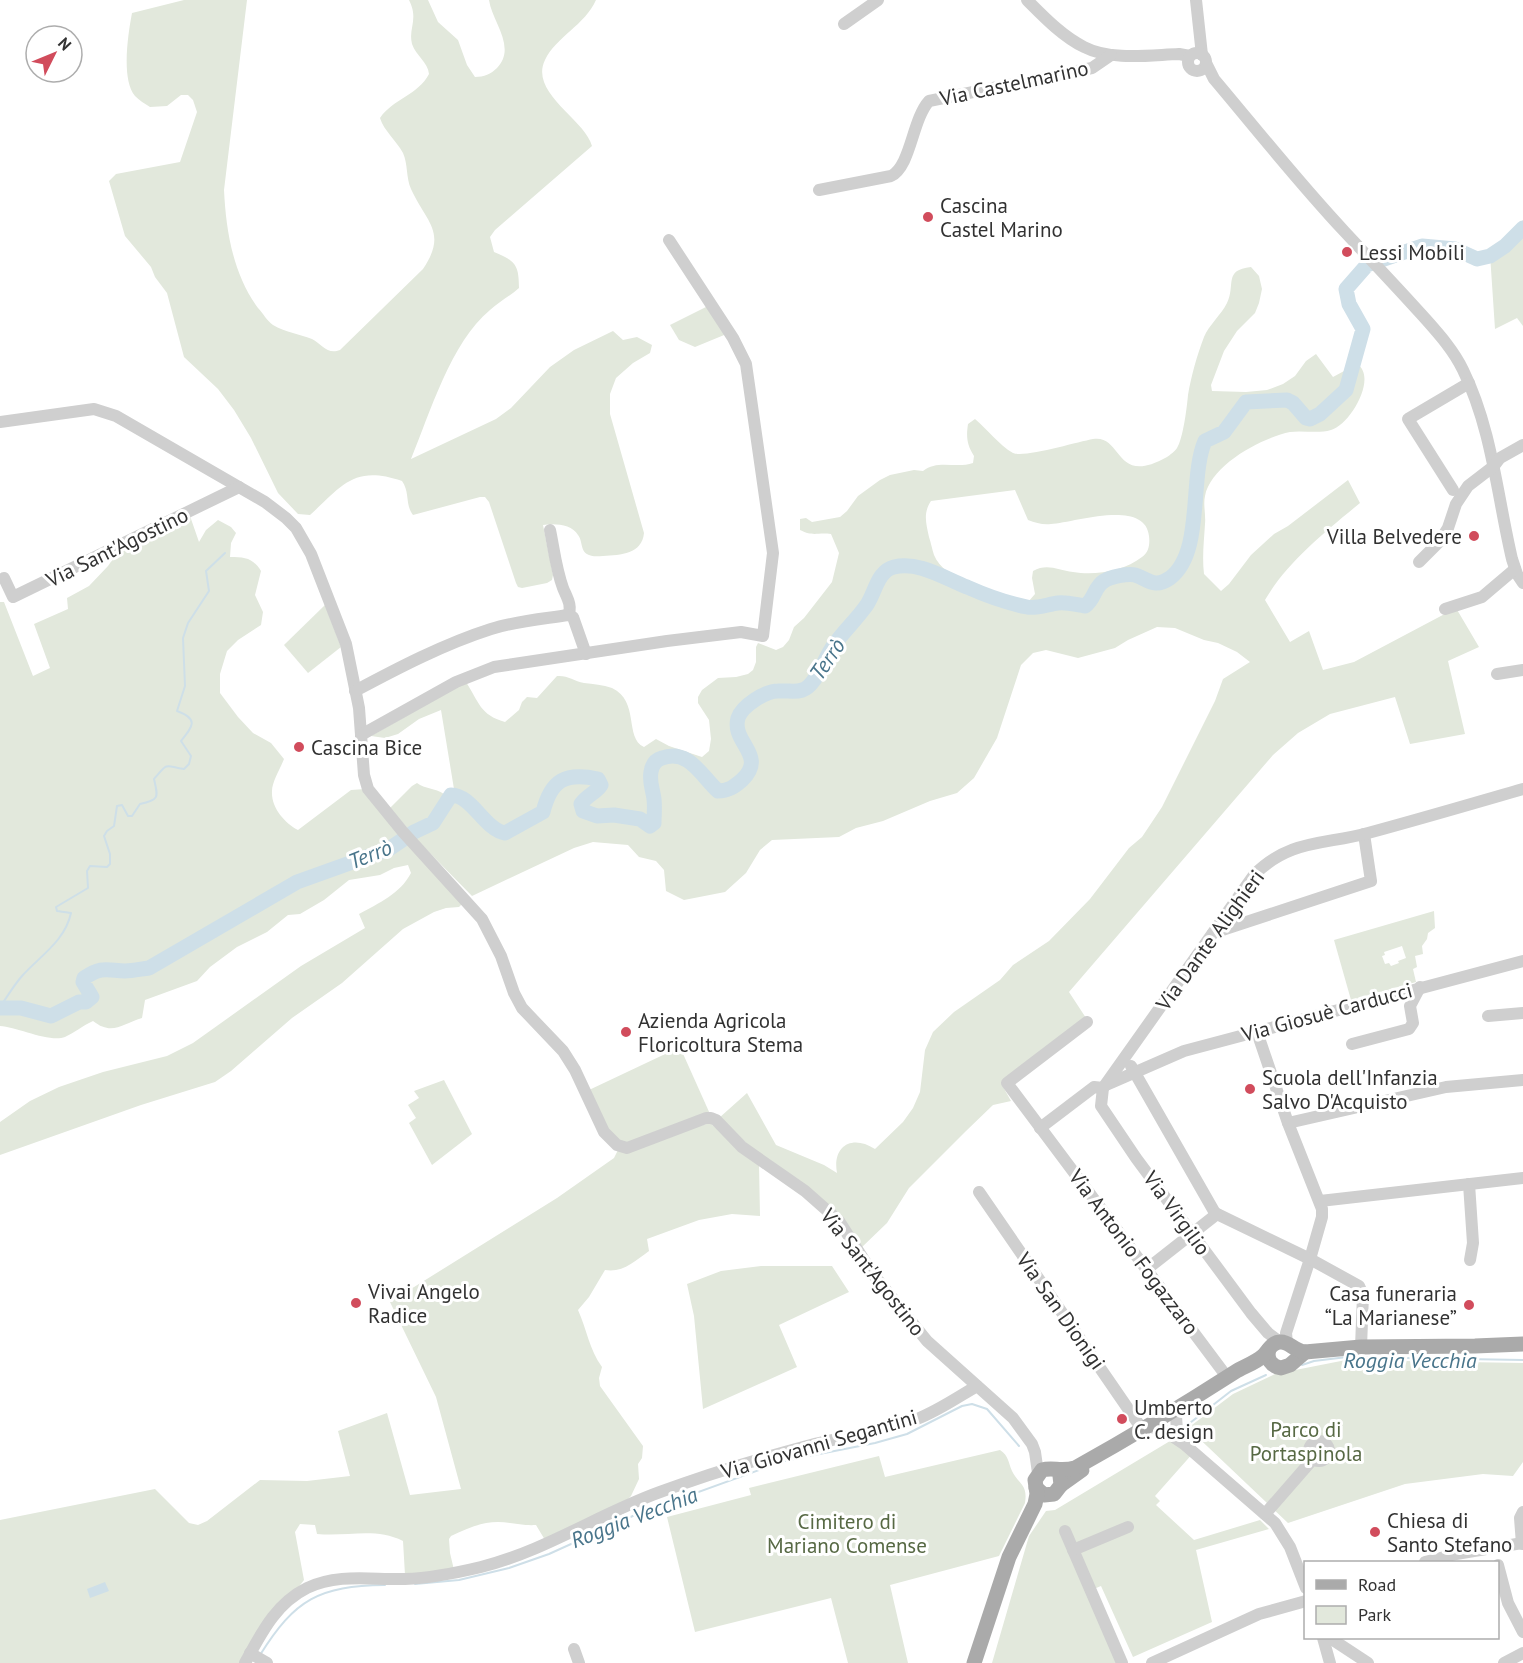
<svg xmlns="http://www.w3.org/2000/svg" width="1523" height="1663" viewBox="0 0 1523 1663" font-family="'PT Sans',sans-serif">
	<rect width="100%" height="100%" fill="#fff"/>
	<g fill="#e2e8dc" fill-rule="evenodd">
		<path d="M184 0H247L224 190C226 231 233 274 258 308 263 313 267 321 273 325 285 332 299 334 312 339 322 344 327 355 340 350L423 269C448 232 426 222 411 189 406 178 408 164 403 153 396 140 384 131 380 118 393 99 418 95 429 74 428 62 416 56 412 44 408 28 419 20 409 0H428L438 22 458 40 467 65 475 77C484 77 491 74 497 68 517 47 492 22 489 0H596C585 25 556 37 545 60 529 93 585 119 592 146L495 230 490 237 494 252C515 261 519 264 519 288 510 296 499 302 490 310 451 342 430 413 411 459L496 419 511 408 550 367 574 350 613 331 623 340 637 337 652 345 650 353 633 363 616 378 610 394V414L644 533C642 554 621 555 603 556 599 556 593 557 589 555 580 552 583 541 578 535 572 524 554 523 543 525L553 575 552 580 547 583 522 588 518 587 516 583 489 502 485 497H480L413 515C405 505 410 492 402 481 354 465 343 485 310 515L298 514 278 493 251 438 234 410 218 389 184 357 167 293 155 277 151 267 125 236 109 181 116 174 180 162 197 112 193 100 188 95H181L167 106 150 107C145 104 139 100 135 96 121 80 128 34 132 13Z"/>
		<polygon points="1523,220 1523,326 1517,318 1495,329 1490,254 1504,243"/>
		<path d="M1251 267 1259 276 1262 289 1259 303 1255 313 1237 331 1224 351 1211 385 1212 391 1246 392 1267 390 1283 384 1295 376 1306 361 1316 354 1333 377 1357 364C1378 377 1350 425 1331 430 1318 434 1303 430 1290 432 1261 438 1211 465 1205 496 1203 505 1206 515 1205 524 1204 541 1202 557 1204 574L1221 591 1229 584 1251 555 1274 534 1288 526 1348 480 1360 503C1326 531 1287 562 1265 600L1290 642 1309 631 1323 670 1354 662 1456 608 1479 647 1448 661 1465 734 1410 744 1395 697 1330 714 1298 733 1273 755 1069 992 1086 1018 1002 1085 1011 1101 993 1105 966 1131 909 1188 887 1223 861 1248 719 1118 747 1093 776 1145 824 1165 837 1173C832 1146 852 1134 875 1149L903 1122 913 1108 920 1092 925 1050 933 1032 954 1012 1000 980 1013 965 1049 941 1090 899 1129 848 1142 837 1162 807 1215 701 1223 679 1250 662 1237 652 1218 643 1204 640 1175 628 1157 627 1128 640 1115 648 1078 658 1046 650 1033 653 1021 665 997 738 974 778 957 793 930 801 883 821 856 828 839 837 772 840 760 850 746 873 725 892 684 900 666 891 664 870 656 861 639 857 628 845 593 842 574 848 472 896 421 844 390 808 412 786 417 783C425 789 435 788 444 794L454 789 441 710 419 719 398 734 385 738 371 736 466 682C479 702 480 715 505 722L519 710 522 702 527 697 537 698 557 676C567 675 574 681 584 683 593 684 603 685 612 688 640 701 624 738 644 747L656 739 669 746 702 757 709 751 711 739 709 720 698 703V697L702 690 718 678 736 677 748 674 753 670 756 662V647L758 643 776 650 783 647 789 640 794 627 804 618 832 582 839 553 831 534C817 532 814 537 800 530V519L806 518 812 522 840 517 847 511 858 496 880 480 890 475 914 470 923 471C938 459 956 469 973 463L974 456C967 445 966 437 968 424L975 419C987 429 999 445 1013 453 1024 458 1077 442 1093 439 1123 434 1114 487 1167 457 1170 455 1175 451 1177 448 1183 439 1187 407 1188 395 1191 377 1197 355 1204 337 1209 325 1221 315 1227 303 1236 285 1223 270 1251 267ZM1015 490 1028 520C1036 523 1043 525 1051 524 1073 523 1145 498 1149 536 1150 544 1149 552 1142 557 1124 571 1095 576 1073 572 1058 570 1047 563 1033 571L1032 578 1035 594 1028 602C1001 593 946 584 934 555 932 549 931 543 929 537 926 523 923 513 931 501Z"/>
		<polygon points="710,305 729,333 695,347 679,340 670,325"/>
		<path d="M190 516 199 542 206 530 218 520 231 527 236 533 231 543 230 557C245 557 253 558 261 571L255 595 263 612 261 625 238 640 227 651 220 674V693L238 717 253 733 271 743 284 759C280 769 272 782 272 791 271 808 285 823 298 830L351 790 365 789 463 903 459 907 446 908 434 912 403 929 342 983 292 1018 231 1071 215 1082 141 1105 0 1155V1122L30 1101 59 1087 103 1072 167 1056 193 1043 301 966 365 928 359 914C379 903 400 894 411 873L408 865 394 868 380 875 349 880 324 900 300 914 288 915 267 932 237 947 210 967 197 981 145 1000 142 1018C122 1024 112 1036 93 1021 82 1026 74 1033 65 1037 50 1043 17 1027 0 1026V602H4L33 676 50 668 34 624 68 609 67 598 89 586 108 566 117 553Z"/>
		<polygon points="325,605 341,647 308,673 284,645"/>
		<path d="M1434 911 1435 928 1428 933 1427 939 1422 946 1423 954 1415 956 1417 967 1413 969 1416 982 1351 1000 1334 940ZM1402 946 1406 958 1398 961 1399 963 1391 966 1389 963 1385 964 1382 956 1385 955 1384 952Z"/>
		<path d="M680 1047 710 1114 628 1143C606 1139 598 1108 589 1090Z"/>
		<polygon points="444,1080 472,1134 432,1165 409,1123 416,1118 408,1105 419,1098 414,1091"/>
		<path d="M710 1123 759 1164 760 1216 732 1214 699 1220 647 1239 649 1251C635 1261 623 1273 605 1270L589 1297 578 1310C587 1330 589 1349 602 1367L599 1378 600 1386 643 1446 642 1458 638 1464 639 1479 631 1496 625 1502 545 1540 536 1525C523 1526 511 1522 498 1522 481 1522 466 1529 451 1536L449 1539 450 1553 454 1570 405 1575 403 1541C375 1527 348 1537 317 1534L315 1525 300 1524 295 1532 304 1580 241 1663H0V1520L155 1489 189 1523 198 1525 207 1521 260 1480 307 1481 350 1476 338 1431 387 1413 410 1495 461 1489 436 1397 390 1302 557 1198 614 1158 618 1150Z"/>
		<polygon points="761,1266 832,1266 849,1292 779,1325 797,1367 703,1409 694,1316 687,1284 721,1271"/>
		<polygon points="1346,1360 1523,1363 1523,1462 1513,1476 1483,1474 1405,1484 1288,1523 1188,1428 1233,1394 1275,1374"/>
		<polygon points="1170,1441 1194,1452 1155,1496 1160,1501 1156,1505 1194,1540 1260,1520 1269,1529 1196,1550 1212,1622 1133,1657 1101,1586 1089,1591 1119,1663 992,1663 1029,1536 1046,1511 1055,1510"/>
		<path d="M1000 1450C1009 1456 1008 1462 1012 1471 1019 1485 1028 1484 1025 1503L999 1556 890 1585 908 1663H848L831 1598 695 1632 667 1517 751 1495 749 1488 879 1456 885 1477Z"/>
	</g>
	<polygon fill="#cedfe8" points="105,1582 109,1591 90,1598 87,1589"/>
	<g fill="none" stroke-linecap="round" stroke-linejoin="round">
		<g stroke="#cedfe8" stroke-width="2">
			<path d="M0 1007C7 997 14 985 22 976 40 956 65 941 71 913L57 911 56 907 88 888 87 871 90 866 107 867 110 864V854L104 836 107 831 114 826 117 806 122 805 128 816H132L140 804C160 800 158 797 154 779 169 761 164 766 184 769L189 764 191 756 181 741C193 726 199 719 177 711L185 686 183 638 188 623 209 591 206 571 225 553"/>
			<polyline points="1302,1365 1314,1361 1347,1357 1523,1360"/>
			<polyline points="1186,1426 1231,1391 1266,1375"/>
			<polyline points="415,1584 459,1580 509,1568 549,1554 635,1515 784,1461 875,1443 907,1434 962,1406 972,1404 987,1409 1019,1446"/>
			<path d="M260 1655C295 1599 319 1586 385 1585"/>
		</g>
		<path stroke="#cedfe8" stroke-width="15" d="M0 1008H21L51 1016 79 1002H86L92 997 83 982 84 978C102 966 106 970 125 971 133 971 141 969 149 968L297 882 389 849 414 832 433 823 451 795C472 795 485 830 505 833L543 812C551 780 565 772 598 779L601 785C596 793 587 795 581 804L583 811 597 816 614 815 640 819 650 826 654 823C654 815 655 807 654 799 653 790 649 782 651 772 652 765 655 760 662 758 689 748 702 777 718 791 728 791 734 787 742 780 768 755 731 743 738 718 742 706 765 691 778 691 793 690 803 696 814 680 822 669 826 656 834 645 844 631 856 620 866 606 875 594 877 571 894 567 919 561 944 578 967 587 985 595 1007 603 1027 607 1036 609 1049 604 1058 603 1067 602 1077 605 1085 606 1095 599 1094 587 1104 581 1110 577 1128 573 1135 575 1148 579 1154 589 1170 578 1204 553 1189 477 1205 441L1224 432 1246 402 1287 400 1293 403 1306 418 1310 419 1320 414 1346 390 1363 329 1349 304 1346 289 1367 265 1422 246 1455 249 1477 259 1490 256 1505 246 1523 228"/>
		<g stroke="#cfcfcf" stroke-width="12">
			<path d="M1027 0C1044 17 1062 36 1084 47 1111 61 1150 55 1179 54L1190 56"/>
			<polyline points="1196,0 1202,55"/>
			<polyline points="844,24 878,0"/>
			<circle cx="1197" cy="62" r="9"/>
			<path d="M1206 63 1214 79C1257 130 1299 183 1344 231 1370 259 1396 286 1422 315 1437 332 1453 349 1463 370 1492 429 1497 495 1512 559L1517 574 1523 583"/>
			<path d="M819 190 891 176C911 166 912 120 929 101L1092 68 1111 55"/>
			<polyline points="0,422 94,409 116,416 265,502 286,518 296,528 311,554 346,644 359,708 364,775 368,789 403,832 482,919 501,956 514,993 522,1008 563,1051 575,1070 604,1132 617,1145 627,1148 706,1118 711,1118 716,1120 742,1147 805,1191 839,1221 873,1274 927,1341 1013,1418 1032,1444 1035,1452 1038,1473"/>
			<polyline points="1453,490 1408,419 1469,383"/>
			<path d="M550 530C554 549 556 569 563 588 566 596 573 606 568 615"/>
			<polyline points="1419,562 1440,541 1448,528 1456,504 1468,486 1494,466 1500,458 1523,445"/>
			<polyline points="4,578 13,597 239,487"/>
			<polyline points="1445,609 1482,597 1515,569"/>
			<polyline points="1497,674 1523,670"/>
			<path d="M355 691C398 668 444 644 491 629 516 621 542 619 568 615L573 617 586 654"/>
			<polyline points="361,735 456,682 494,667 667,641 741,632 763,636 773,553 746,364 733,338 669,240"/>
			<polyline points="1213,933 1371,881 1364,834"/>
			<polyline points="1488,1016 1523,1013"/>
			<polyline points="1087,1022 1007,1083 1227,1377"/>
			<polyline points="1257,1032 1288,1123 1322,1209 1322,1217 1310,1259 1286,1333 1287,1343"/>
			<polyline points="1352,1044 1409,1029 1413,1023 1410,1006 1420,987"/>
			<polyline points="1131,1066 1215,1213 1310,1259 1359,1286 1363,1295 1361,1347"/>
			<polyline points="1106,1085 1184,1051 1523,961"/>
			<polyline points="1288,1123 1446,1087 1523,1080"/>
			<polyline points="1040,1128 1094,1087 1103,1088"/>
			<polyline points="1469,1184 1473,1243 1470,1260"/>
			<polyline points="979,1192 1142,1429"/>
			<polyline points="1320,1201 1523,1178"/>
			<polyline points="1147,1269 1217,1214"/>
			<path d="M1280 1342 1268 1333 1251 1313 1136 1158 1101 1106 1103 1088 1254 875C1290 839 1324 845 1368 833 1420 819 1471 804 1523 789"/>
			<polyline points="1176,1416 1177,1431 1184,1443"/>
			<polyline points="1154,1428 1163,1430 1184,1444 1275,1523 1290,1547 1306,1588"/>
			<circle cx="1319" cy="1451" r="10"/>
			<polyline points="1265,1514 1313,1459"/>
			<polyline points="1065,1531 1122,1663"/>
			<polyline points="1522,1544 1520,1518 1523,1512"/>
			<polyline points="1073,1550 1128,1527"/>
			<polyline points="1425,1562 1456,1554 1523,1543"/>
			<polyline points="1498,1565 1508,1603 1523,1632"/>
			<polyline points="1323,1638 1330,1663"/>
			<polyline points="1330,1638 1368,1663"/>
			<polyline points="574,1649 579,1663"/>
			<polyline points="250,1653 267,1663"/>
			<path d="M245 1663C261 1634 275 1604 307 1588 338 1573 372 1580 405 1579 431 1578 456 1573 481 1567 545 1551 599 1514 660 1492 708 1474 758 1459 807 1446 844 1436 882 1432 917 1419 938 1411 958 1397 977 1386"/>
			<polyline points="1152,1663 1259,1614 1306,1601"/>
			<polyline points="1504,1663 1523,1653"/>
		</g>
		<g stroke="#aaa" stroke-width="15">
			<path d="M1269 1349C1266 1359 1271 1366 1281 1368L1290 1365 1305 1352"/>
			<polyline points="1061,1485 1082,1470"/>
			<polyline points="1036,1488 1044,1495 1054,1494 1061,1485 1060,1476"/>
			<path d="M974 1663 1009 1557 1035 1504 1037 1494 1035 1480 1042 1470C1053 1467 1061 1472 1075 1468 1129 1438 1182 1406 1235 1372 1243 1367 1255 1363 1263 1356 1268 1351 1272 1342 1280 1342 1289 1341 1294 1351 1305 1352L1361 1347 1475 1346 1523 1344"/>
		</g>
	</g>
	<g fill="#d14c5c" stroke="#fff" stroke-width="2">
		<circle cx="928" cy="217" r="6"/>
		<circle cx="1347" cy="252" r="6"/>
		<circle cx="1474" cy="536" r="6"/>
		<circle cx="299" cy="747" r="6"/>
		<circle cx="626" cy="1032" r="6"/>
		<circle cx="1250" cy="1089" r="6"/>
		<circle cx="356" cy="1303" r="6"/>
		<circle cx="1469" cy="1305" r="6"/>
		<circle cx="1122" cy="1419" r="6"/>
		<circle cx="1375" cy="1532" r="6"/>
	</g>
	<g text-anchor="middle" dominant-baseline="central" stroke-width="6" stroke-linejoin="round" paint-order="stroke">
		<g font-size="21" fill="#323232" stroke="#fff">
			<text transform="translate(1014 83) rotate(-12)">Via Castelmarino</text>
			<text transform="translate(117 547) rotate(-26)">Via Sant'Agostino</text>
			<text transform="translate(1210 940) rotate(-54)">Via Dante Alighieri</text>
			<text transform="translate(1327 1012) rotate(-15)">Via Giosuè Carducci</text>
			<text transform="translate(1177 1213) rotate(54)">Via Virgilio</text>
			<text transform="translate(1134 1252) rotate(53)">Via Antonio Fogazzaro</text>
			<text transform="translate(873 1272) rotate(52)">Via Sant'Agostino</text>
			<text transform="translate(1061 1311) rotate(55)">Via San Dionigi</text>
			<text transform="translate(819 1444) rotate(-16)">Via Giovanni Segantini</text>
		</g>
		<g font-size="21" fill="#323232" stroke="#fff" text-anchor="start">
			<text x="940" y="205">Cascina<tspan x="940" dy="24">Castel Marino</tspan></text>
			<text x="1359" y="252">Lessi Mobili</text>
			<text x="1462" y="536" text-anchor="end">Villa Belvedere</text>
			<text x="311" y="747">Cascina Bice</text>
			<text x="638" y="1020">Azienda Agricola<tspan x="638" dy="24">Floricoltura Stema</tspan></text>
			<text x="1262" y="1077">Scuola dell'Infanzia<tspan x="1262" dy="24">Salvo D'Acquisto</tspan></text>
			<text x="368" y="1291">Vivai Angelo<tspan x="368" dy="24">Radice</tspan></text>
			<text x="1457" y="1293" text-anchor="end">Casa funeraria<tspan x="1457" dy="24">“La Marianese”</tspan></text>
			<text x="1134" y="1407">Umberto<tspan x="1134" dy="24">C. design</tspan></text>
			<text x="1387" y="1520">Chiesa di<tspan x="1387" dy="24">Santo Stefano</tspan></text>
		</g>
		<g font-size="21" fill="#576944" stroke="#fff">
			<text x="1306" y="1429">Parco di<tspan x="1306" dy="24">Portaspinola</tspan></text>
			<text x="847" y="1521">Cimitero di<tspan x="847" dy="24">Mariano Comense</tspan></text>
		</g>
		<g font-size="22" font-style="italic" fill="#49758b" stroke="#fff">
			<text transform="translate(827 659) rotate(-56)">Terrò</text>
			<text transform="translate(370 854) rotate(-22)">Terrò</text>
			<text x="1410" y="1360">Roggia Vecchia</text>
			<text transform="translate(634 1517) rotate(-21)">Roggia Vecchia</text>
		</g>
	</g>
	<rect x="1304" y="1561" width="195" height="78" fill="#ffffff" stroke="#adadad" stroke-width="1.5"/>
	<rect x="1316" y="1580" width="30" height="9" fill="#aaaaaa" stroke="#adadad" stroke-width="1.5"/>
	<text x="1358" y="1591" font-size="18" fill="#323232">Road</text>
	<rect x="1316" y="1606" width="30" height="18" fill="#e2e8dc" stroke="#adadad" stroke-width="1.5"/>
	<text x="1358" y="1621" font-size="18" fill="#323232">Park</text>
	<g transform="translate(54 54) rotate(47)"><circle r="28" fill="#ffffff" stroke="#adadad" stroke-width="1.5"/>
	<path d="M0-4.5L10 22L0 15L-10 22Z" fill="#d14c5c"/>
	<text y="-9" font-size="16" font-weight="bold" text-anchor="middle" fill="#323232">N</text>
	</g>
</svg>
